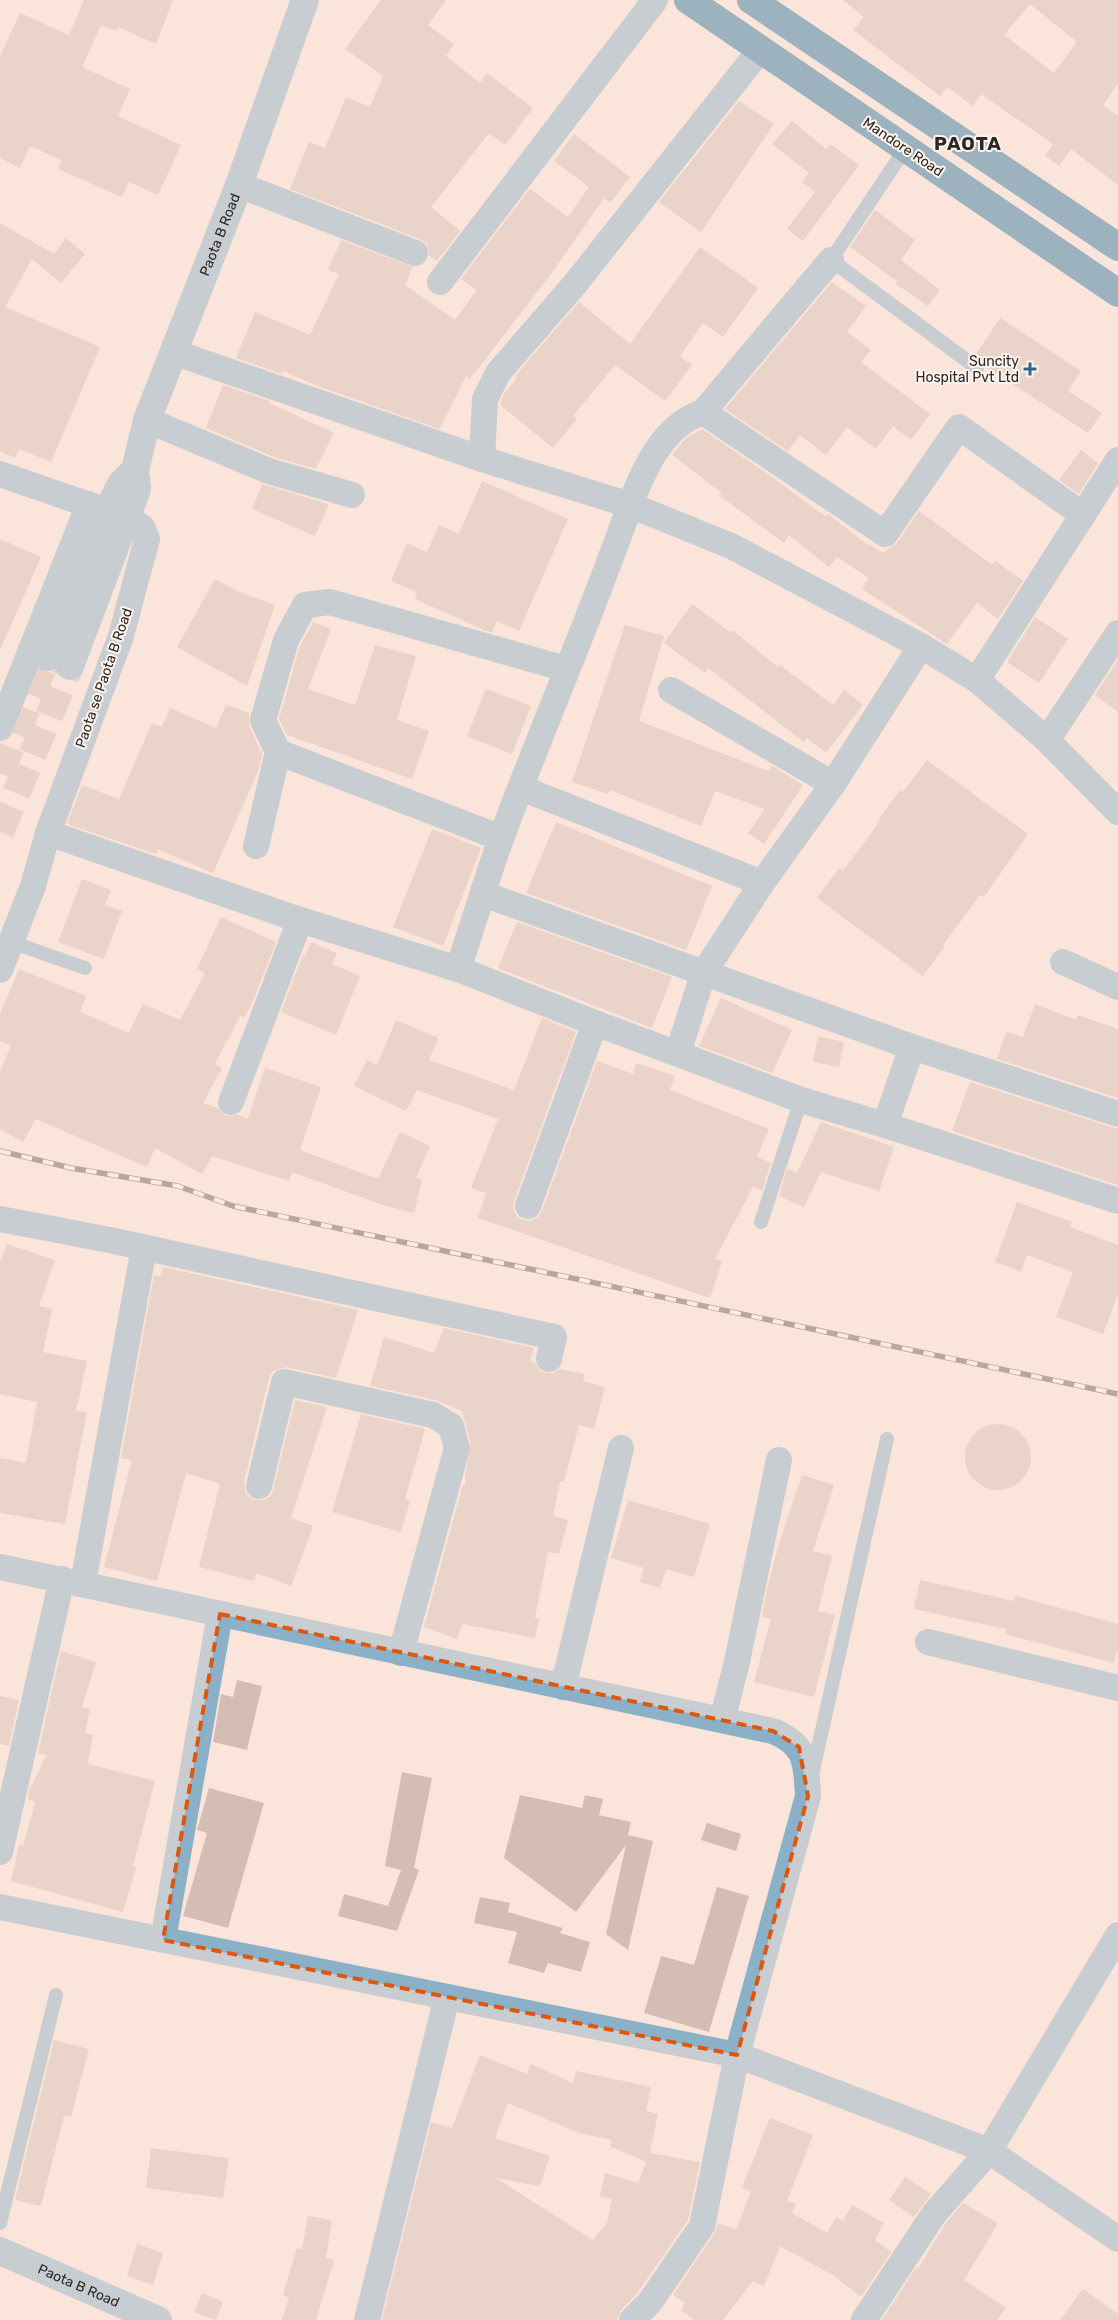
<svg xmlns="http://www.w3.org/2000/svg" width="1118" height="2320" viewBox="0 0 1118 2320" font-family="Rubik,sans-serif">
	<rect width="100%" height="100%" fill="#fbe4d9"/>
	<g fill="#d4beb4" fill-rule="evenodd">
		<polygon points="84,0 173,0 156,44 118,27 116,31 101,25 82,67 130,89 118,116 181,145 158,195 129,182 122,197 58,169 62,160 30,146 20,168 0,158 0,56 20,13 69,35"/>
		<polygon points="381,0 446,0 428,25 454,44 446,56 480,83 487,73 533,108 505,145 489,133 431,207 460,231 437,261 429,255 427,244 420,239 290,189 309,142 325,148 346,97 370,107 383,76 345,49"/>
		<path d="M843 0H1118V84L1103 105 1118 116V185L1071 149 1059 166 1045 156 1053 144 981 94 973 106 947 87 940 96 853 30 864 17ZM1030 4 1077 42 1054 73 1004 35Z"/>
		<polygon points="739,101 774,124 701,232 659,202"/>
		<polygon points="792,121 826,149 830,144 859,165 803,241 787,229 815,192 802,182 809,173 772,144"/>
		<polygon points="574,134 630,177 610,203 604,198 551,274 470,379 466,376 440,429 320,387 283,371 282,374 236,358 255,312 310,335 339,274 328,270 341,240 413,267 405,285 455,320 477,290 461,279 530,189 568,217 589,187 554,161"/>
		<polygon points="875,210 915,240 901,260 940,290 928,306 896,284 898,282 850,247"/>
		<polygon points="0,223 54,254 66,238 85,254 61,283 32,259 5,307 100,347 51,462 19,449 15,458 0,451"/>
		<polygon points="700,247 758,288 723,337 703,323 680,356 692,365 665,401 615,365 573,416 577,419 553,448 500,405 504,394 517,378 515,376 579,302 630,344"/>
		<polygon points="832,282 866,306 847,332 871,350 861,362 930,414 911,440 893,426 876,449 847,427 826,455 800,435 788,451 725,409"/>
		<polygon points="1000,318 1081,371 1068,391 1102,413 1088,433 985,366 975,356"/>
		<polygon points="223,385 270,401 269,403 334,433 316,469 274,457 206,428"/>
		<polygon points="702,429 772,477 826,517 828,514 869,546 870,544 883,553 897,543 919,511 992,565 996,561 1023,581 998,619 977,603 947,644 862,589 869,578 837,557 829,567 789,535 784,543 720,496 722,493 672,455 686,438"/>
		<polygon points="1081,450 1098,463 1079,494 1059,480"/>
		<polygon points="482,481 568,519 519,631 497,621 492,632 486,631 415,599 417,592 391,581 407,543 427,552 439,525 459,534"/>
		<polygon points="262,484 329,504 315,536 252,509"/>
		<polygon points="0,539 41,557 0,650"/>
		<polygon points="215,579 239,592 275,605 247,686 177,647"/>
		<polygon points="692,604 730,632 732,630 778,667 780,665 833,705 844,690 863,705 826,753 807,738 804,742 708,668 705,673 664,643"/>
		<polygon points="1035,617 1068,639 1039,683 1007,662"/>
		<polygon points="313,622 331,629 308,689 355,705 375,645 416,656 397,720 429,731 412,779 287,735 279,719 300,646"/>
		<polygon points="625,625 664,636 639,721 768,771 772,766 803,785 764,844 748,833 765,809 715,791 701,826 610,790 608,794 572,782"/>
		<polygon points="1118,660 1118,712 1095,695"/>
		<polygon points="486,689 531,706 512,754 467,736"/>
		<polygon points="226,705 249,713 249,726 262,754 259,769 213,873 158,849 156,854 67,824 82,785 119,799 152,723 162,727 170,708 216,728"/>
		<polygon points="927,760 1028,834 984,897 980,895 943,945 945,946 923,976 817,898 839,868 843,871 880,821 878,820 900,790 903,792"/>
		<polygon points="556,822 712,886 686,950 526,893"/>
		<polygon points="432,829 481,848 443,946 393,927"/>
		<polygon points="82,879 111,890 105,905 122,911 104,959 58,942"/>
		<polygon points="221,917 276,942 253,1001 244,1018 240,1016 215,1064 222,1068 203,1103 218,1108 226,1116 237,1115 248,1119 265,1068 321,1087 300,1150 378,1179 400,1132 430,1146 416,1178 422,1180 414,1213 383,1205 292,1172 289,1181 212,1156 202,1174 155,1148 147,1167 36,1119 23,1142 0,1129 0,1072 11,1045 0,1041 0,1014 19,969 86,996 80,1012 129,1033 143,1004 180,1020 205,973 197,969"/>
		<polygon points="517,922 672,977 652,1028 498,968"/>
		<polygon points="311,942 337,953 332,964 360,976 336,1035 281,1012 303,955 305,956"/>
		<polygon points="721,998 792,1030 772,1073 699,1046"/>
		<polygon points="1035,1004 1076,1020 1078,1015 1118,1029 1118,1098 997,1059 1006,1032 1023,1037"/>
		<polygon points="542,1018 576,1032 514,1201 513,1209 516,1215 522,1220 531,1221 538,1217 542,1211 597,1061 633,1074 636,1063 675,1076 670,1090 769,1129 757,1157 771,1163 762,1191 753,1187 715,1259 722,1261 710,1298 478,1218 486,1193 471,1188 498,1119 417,1090 406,1111 354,1086 367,1060 377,1065 396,1020 438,1038 429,1060 514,1090"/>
		<polygon points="818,1036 844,1042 839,1067 813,1062"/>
		<polygon points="970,1082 1118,1129 1118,1185 952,1131"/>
		<polygon points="821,1122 894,1147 879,1191 821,1172 804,1207 779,1196 787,1169 797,1173"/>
		<polygon points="1017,1202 1072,1222 1070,1227 1118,1245 1118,1294 1103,1334 1056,1317 1073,1272 1027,1255 1021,1272 995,1262"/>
		<polygon points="7,1244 55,1260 39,1306 52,1309 43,1352 87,1361 76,1411 87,1412 65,1524 0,1513 0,1458 26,1463 37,1402 0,1394 0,1263"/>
		<polygon points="163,1267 358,1310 336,1378 287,1367 273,1371 269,1378 244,1482 245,1491 248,1496 255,1500 264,1500 270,1497 273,1490 295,1400 327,1407 291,1518 313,1526 291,1586 256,1573 254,1581 199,1567 220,1484 186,1473 157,1581 104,1567 132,1460 121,1458 154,1275 160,1277"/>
		<polygon points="444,1328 534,1348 530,1361 535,1363 539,1370 545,1373 553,1373 560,1369 585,1374 583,1381 605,1387 594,1429 579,1425 564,1482 560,1481 553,1516 568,1520 559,1554 548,1552 535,1618 539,1619 535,1638 462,1624 457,1639 424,1627 463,1484 466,1485 465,1475 471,1444 462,1411 436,1400 370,1386 384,1337 434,1353"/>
		<polygon points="361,1414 425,1429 405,1499 410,1501 401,1532 332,1512"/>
		<circle cx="998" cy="1457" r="33"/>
		<polygon points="802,1475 834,1485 813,1551 832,1556 818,1611 835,1615 814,1697 754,1682 771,1619 762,1617 766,1593 781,1537"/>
		<polygon points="628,1500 710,1524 694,1577 666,1569 660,1588 640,1582 644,1568 611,1558"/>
		<polygon points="920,1580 1014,1601 1016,1596 1118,1624 1118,1649 1114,1663 1005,1634 1006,1629 914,1609"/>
		<polygon points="61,1651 96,1662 82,1707 90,1709 85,1733 93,1735 88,1764 155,1781 133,1866 136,1867 123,1912 11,1881 19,1845 23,1846 35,1802 28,1799 29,1790 47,1755 38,1753"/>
		<polygon points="237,1680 262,1686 247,1750 213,1742 221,1694 233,1697"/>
		<polygon points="0,1696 19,1700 9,1746 0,1744"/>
		<polygon points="402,1772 432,1778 414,1868 419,1870 397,1931 338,1916 344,1894 388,1906 401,1870 385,1866"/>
		<polygon points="209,1788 264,1803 228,1928 183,1916 207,1833 197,1830"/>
		<polygon points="520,1795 582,1808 585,1795 603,1799 599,1815 631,1822 628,1835 653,1841 628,1950 606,1934 626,1845 576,1912 504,1858"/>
		<polygon points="707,1823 741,1834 736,1851 701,1840"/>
		<polygon points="717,1887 749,1896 709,2032 644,2013 661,1956 694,1965"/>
		<polygon points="480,1897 510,1903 508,1912 563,1928 560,1933 590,1942 581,1972 548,1963 544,1973 508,1963 517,1932 474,1923"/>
		<polygon points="54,2040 89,2049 71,2117 64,2116 41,2206 15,2200"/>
		<path d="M480 2055 527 2074 531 2064 573 2083 576 2071 651 2087 646 2111 658 2114 650 2153 700 2162 688 2220 638 2292 621 2310 617 2320H382L431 2122 452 2128ZM508 2103 579 2133 612 2140 610 2146 646 2162 638 2183 605 2173 600 2196 612 2199 607 2223 593 2240 496 2178 540 2186 550 2156 495 2138Z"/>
		<polygon points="770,2118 813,2135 787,2201 796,2204 792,2213 827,2233 836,2217 843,2221 852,2205 884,2223 875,2240 891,2252 861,2297 834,2276 780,2246 764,2286 753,2281 723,2320 694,2320 681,2310 685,2303 673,2295 714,2234 718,2223 736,2230 751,2191 742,2188"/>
		<polygon points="151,2148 229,2158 223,2198 146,2188"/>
		<polygon points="905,2177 931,2194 914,2217 889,2200"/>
		<polygon points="963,2203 998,2223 964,2280 1006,2308 997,2320 882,2320 916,2268 918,2269 946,2223"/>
		<polygon points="308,2216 332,2220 326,2258 334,2260 316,2320 282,2320 289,2297 283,2295 297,2248 302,2250"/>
		<polygon points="137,2244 163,2253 153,2285 127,2276"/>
		<polygon points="1083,2289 1118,2314 1118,2320 1060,2320"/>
		<polygon points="202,2293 223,2302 216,2320 194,2312"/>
	</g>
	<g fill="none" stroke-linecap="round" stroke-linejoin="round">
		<g stroke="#d2beb4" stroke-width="28" stroke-dasharray="28 14" stroke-linecap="butt">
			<polyline points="0,773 47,657"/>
			<polyline points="0,832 70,666"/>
		</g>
		<g stroke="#8bb1c9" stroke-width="14">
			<polyline points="905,149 831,260 977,368"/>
			<polyline points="11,942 85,968"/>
			<polyline points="761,1222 801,1100"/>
			<polyline points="812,1775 887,1439"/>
			<polyline points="0,2223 56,1995"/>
		</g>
		<g stroke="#8bb1c9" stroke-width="26">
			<path d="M760 50 575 284 498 373 485 399 482 459 630 505C644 469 663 425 703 412L885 534 959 427 1083 515"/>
			<polyline points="239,185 415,253"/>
			<polyline points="440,282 655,0"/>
			<polyline points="173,352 482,459"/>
			<polyline points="703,412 831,260"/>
			<polyline points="147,420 269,471 352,495"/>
			<polyline points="0,474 127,518 142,527 147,539 121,636 48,833 33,886 0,970"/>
			<polyline points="977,680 1118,460"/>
			<polyline points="671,690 833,784"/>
			<polyline points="0,728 89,504"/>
			<polyline points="1047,740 1118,633"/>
			<polyline points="278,752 501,838"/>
			<polyline points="521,788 762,883"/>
			<polyline points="48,833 300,920 458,969 595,1023 801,1100 885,1125 1118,1201"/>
			<polyline points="256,846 278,752 263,720 286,640 305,605 330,602 566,669"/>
			<polyline points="483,894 912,1047"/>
			<polyline points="1063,962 1118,987"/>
			<path d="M458 969C473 925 486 880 502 836 543 725 591 617 630 505L731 546 921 646 977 680 1047 740 1118 812"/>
			<polyline points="678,1053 703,974 762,883 833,784 921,646"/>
			<polyline points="231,1102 300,920"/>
			<polyline points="885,1125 912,1047 1118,1114"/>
			<polyline points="528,1206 595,1023"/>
			<polyline points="0,1219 110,1240 554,1337 549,1359"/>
			<polyline points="259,1486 284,1382 433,1415 451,1426 457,1448 401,1653"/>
			<path d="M0 1567 773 1731C807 1745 806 1763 808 1796L737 2055 702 2226 650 2302 632 2320"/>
			<polyline points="83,1583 144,1248"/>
			<polyline points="928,1642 1118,1688"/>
			<polyline points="563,1687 621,1448"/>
			<polyline points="722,1720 736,1666 779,1460"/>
			<polyline points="0,1852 62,1579"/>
			<polyline points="0,1907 737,2055 989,2151 1118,2239"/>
			<polyline points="163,1940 220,1614"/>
			<polyline points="367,2320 447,1997"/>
			<polyline points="864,2320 934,2214 989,2151 1118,1935"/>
		</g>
		<g stroke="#8bb1c9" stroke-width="28">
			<polyline points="47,657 108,510 121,484 135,470"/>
			<path id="s1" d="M70 666 137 489 135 470 147 420 239 185 305 0"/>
			<path id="s2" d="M0 2251 158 2320"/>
		</g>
		<g stroke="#2875a0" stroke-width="28">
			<polyline points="688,0 1118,293"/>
			<polyline points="751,0 1118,247"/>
		</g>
		<g stroke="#685c56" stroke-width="5.5">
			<polyline id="rail" points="0,1151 71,1168 178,1186 233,1206 1118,1394"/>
		</g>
		<use href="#rail" stroke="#fef4f0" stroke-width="4" stroke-dasharray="11" stroke-linecap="butt"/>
	</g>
	<path d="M0 0H1118V2320H0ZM220 1614 773 1731 799 1747 808 1796 737 2055 163 1940Z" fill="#fbe4d9" fill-opacity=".55" fill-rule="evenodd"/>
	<path fill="none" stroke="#df560d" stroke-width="4" stroke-dasharray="10 6" stroke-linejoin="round" d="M220 1614 773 1731 799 1747 808 1796 737 2055 163 1940Z"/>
	<path fill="#336583" stroke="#fef4f0" stroke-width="2" d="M1027.5 361.5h5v5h5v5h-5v5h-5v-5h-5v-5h5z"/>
	<g text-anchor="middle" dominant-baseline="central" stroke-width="4" stroke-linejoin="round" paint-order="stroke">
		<g font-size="14" fill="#2e2622" stroke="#fef4f0">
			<text transform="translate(903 147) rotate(34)">Mandore Road</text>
			<text stroke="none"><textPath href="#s1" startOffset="459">Paota B Road</textPath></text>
			<text transform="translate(104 678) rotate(-71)">Paota se Paota B Road</text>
			<text stroke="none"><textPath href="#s2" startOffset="86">Paota B Road</textPath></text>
		</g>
		<g font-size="14" fill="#2e2622" stroke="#fef4f0" text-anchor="end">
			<text x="1019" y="361">Suncity<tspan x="1019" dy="16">Hospital Pvt Ltd</tspan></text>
		</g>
		<g font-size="19" font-weight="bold" letter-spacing="1" fill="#2e2622" stroke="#fef4f0">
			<text x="968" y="143">PAOTA</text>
		</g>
	</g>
</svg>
